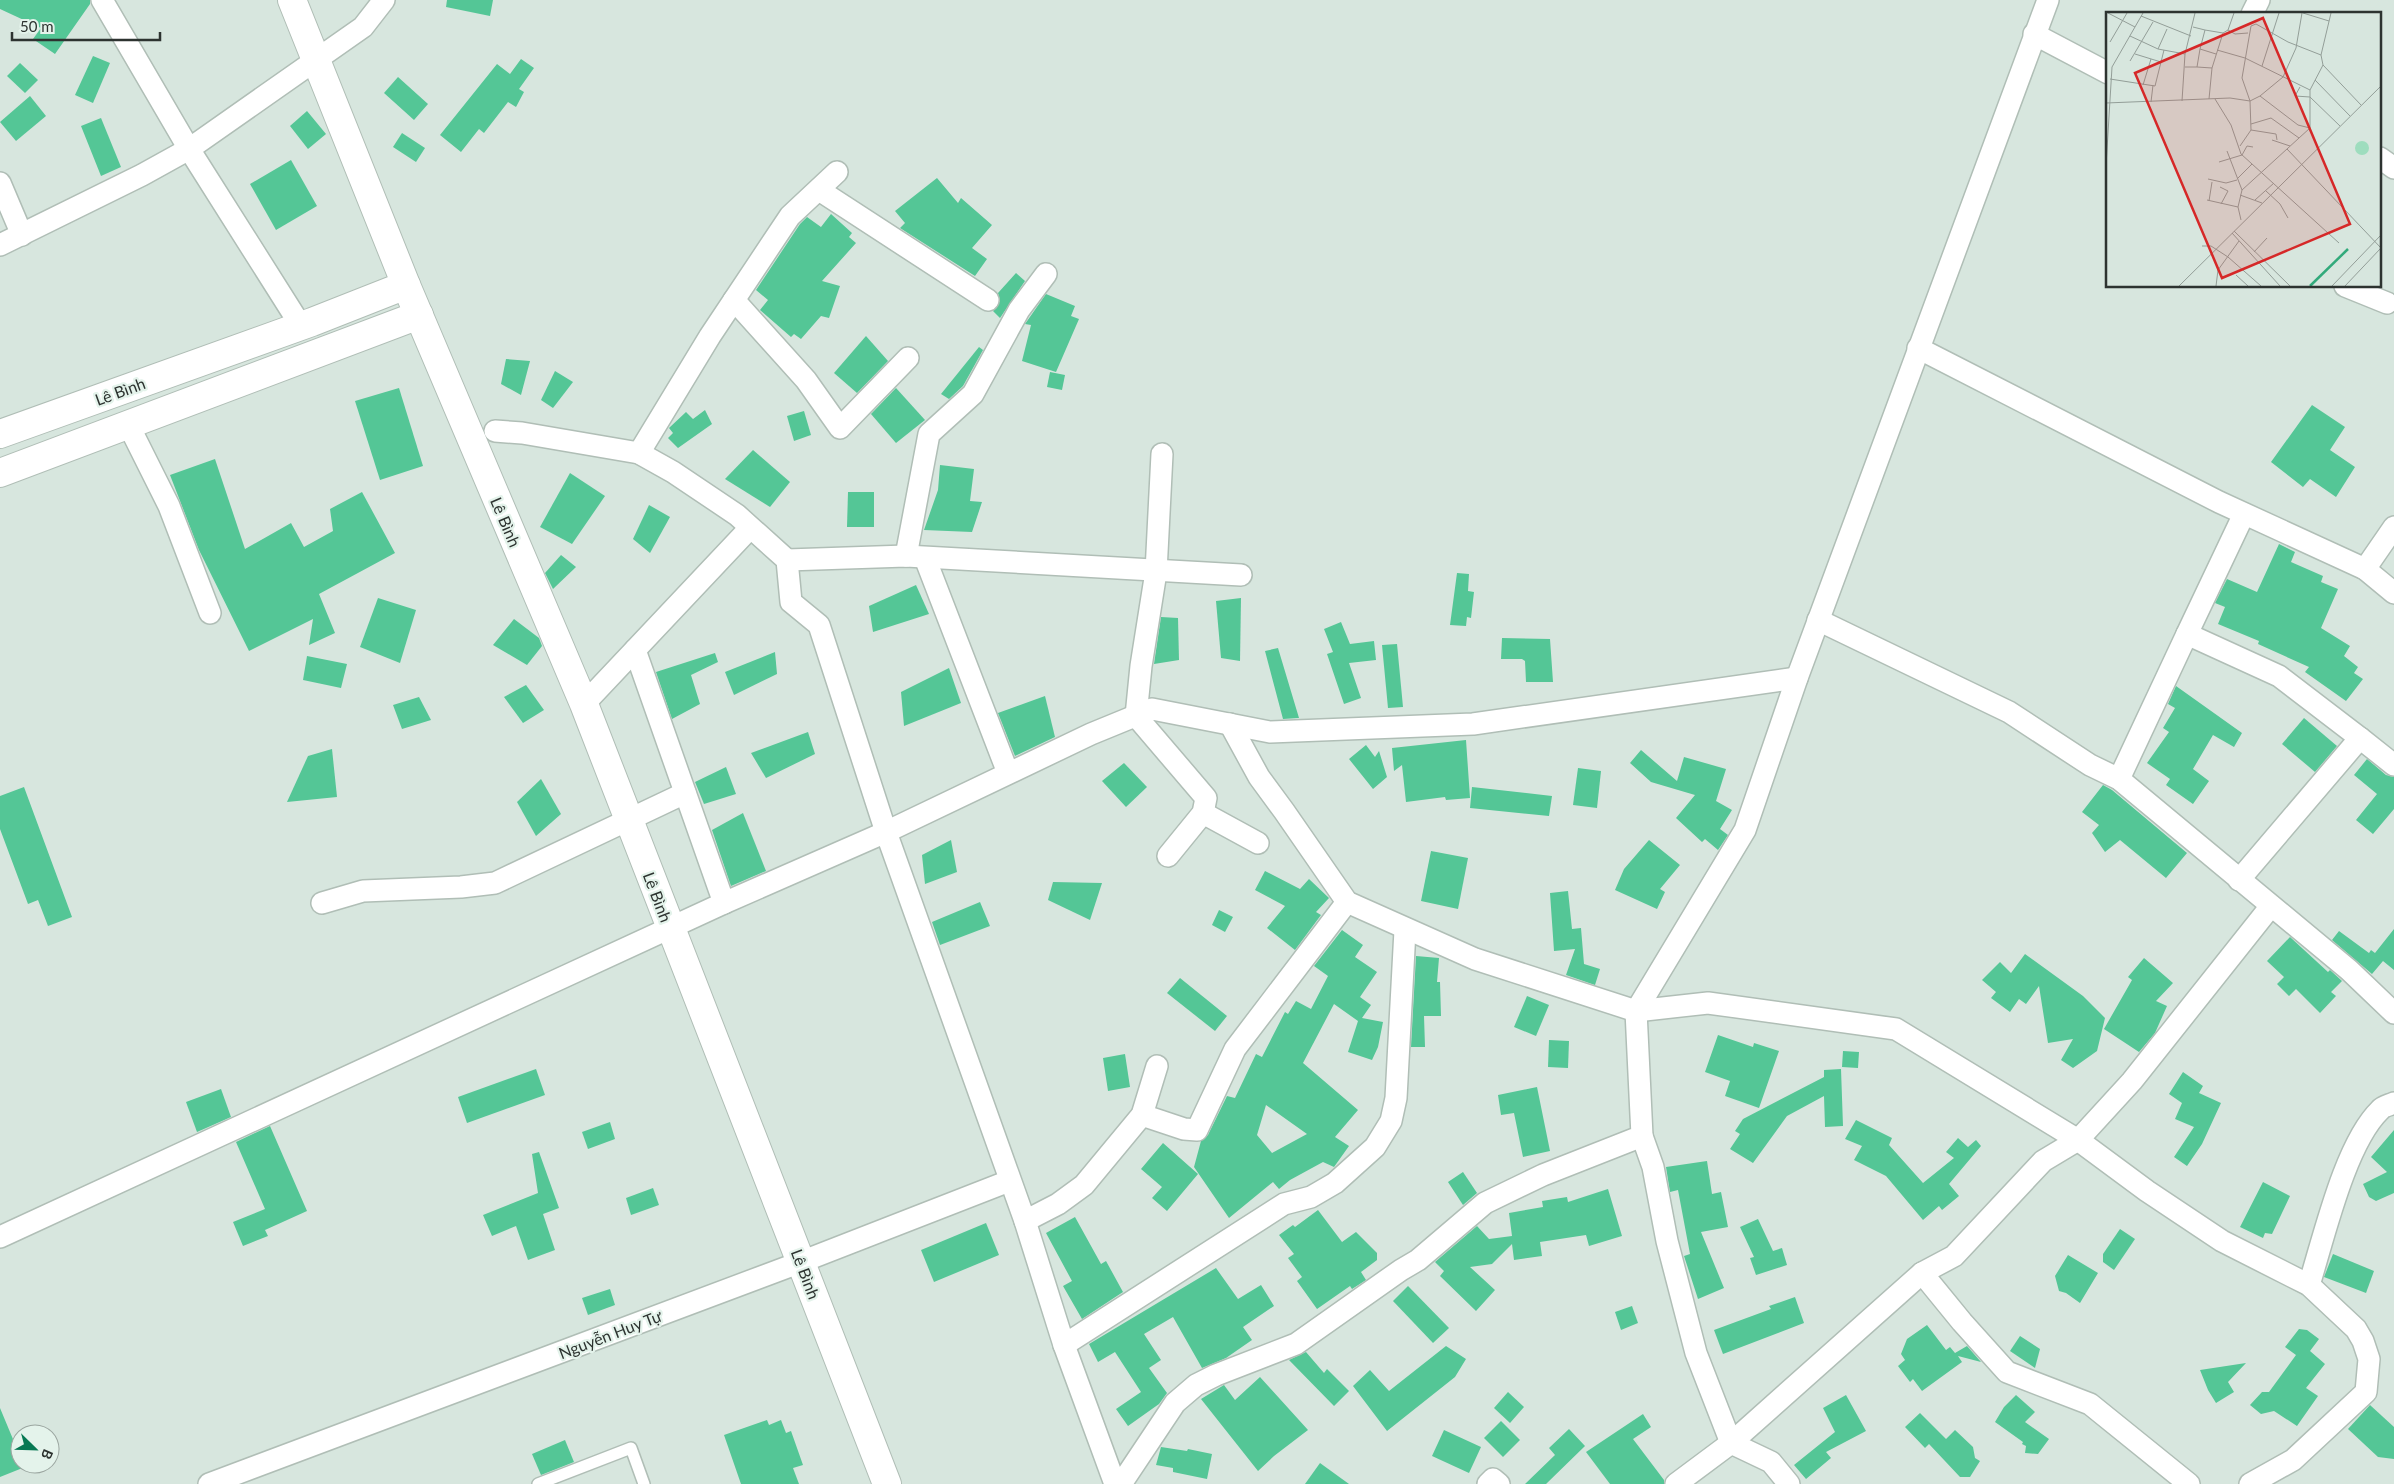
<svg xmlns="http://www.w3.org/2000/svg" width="2394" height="1484" viewBox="0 0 2394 1484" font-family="Lato,sans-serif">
	<rect width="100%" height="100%" fill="#d7e6de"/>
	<g fill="#54c696" fill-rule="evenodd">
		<polygon points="0,0 90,0 90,4 55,54 33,39 41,28 0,9"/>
		<polygon points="447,0 493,0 490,16 446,7"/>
		<polygon points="93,56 110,63 93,103 75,95"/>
		<polygon points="521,59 534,68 519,89 524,92 516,107 508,102 484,133 479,129 461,152 440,135 497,64 510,74"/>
		<polygon points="20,63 38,80 25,93 7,76"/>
		<polygon points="398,77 428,104 414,120 384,93"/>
		<polygon points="30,96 46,116 16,141 0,122"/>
		<polygon points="307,111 326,134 308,149 290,126"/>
		<polygon points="101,118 121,167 101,176 81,126"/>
		<polygon points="402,133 425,148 416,162 393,147"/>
		<polygon points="291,160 317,206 276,230 250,184"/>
		<polygon points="937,178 958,203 961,198 992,225 972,248 987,259 975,276 900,228 905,223 895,211"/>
		<polygon points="831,214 852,233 849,237 856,243 822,281 840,286 829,318 821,316 801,339 794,334 791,337 760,310 768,300 756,290 800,224 807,217 821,227"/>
		<polygon points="1016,273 1025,281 1000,318 993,311 1000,301 998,293"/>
		<polygon points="1046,294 1075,306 1071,316 1079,319 1056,372 1022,361 1031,325 1025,324"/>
		<polygon points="866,336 888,361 857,393 834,373"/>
		<polygon points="979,347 983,350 963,386 949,399 941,394"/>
		<polygon points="506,359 530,361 521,395 501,384"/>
		<polygon points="555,371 573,382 553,408 541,400"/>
		<polygon points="1050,372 1065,375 1062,390 1047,387"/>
		<polygon points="399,388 423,466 380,480 355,401"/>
		<polygon points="896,388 925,420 896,443 871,414"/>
		<polygon points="2312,405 2345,427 2330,450 2355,467 2336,497 2310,479 2303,487 2271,462"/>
		<polygon points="705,410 712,424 678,448 668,438 673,433 669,428 686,412 693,419"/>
		<polygon points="804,411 811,435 794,441 787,416"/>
		<polygon points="753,450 790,482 770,507 725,479"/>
		<polygon points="215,459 245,549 291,523 304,547 333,531 330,509 362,492 395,553 319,594 335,633 309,645 313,619 249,651 199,550 170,475"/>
		<polygon points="940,465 974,469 970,501 982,502 972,532 924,530 938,490"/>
		<polygon points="570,473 605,496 572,544 540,527"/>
		<polygon points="848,492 874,492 874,527 847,527"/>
		<polygon points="649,505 670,517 650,553 633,539"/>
		<polygon points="2279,544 2295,552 2291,562 2323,576 2321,582 2338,589 2321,628 2350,646 2344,656 2358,667 2354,673 2363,679 2346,701 2305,672 2309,667 2258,644 2259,641 2218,624 2225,607 2215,603 2227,579 2257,592"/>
		<polygon points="561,555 576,567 553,589 545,573"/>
		<polygon points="1457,573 1469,574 1468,591 1474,592 1471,618 1467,617 1466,626 1450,625"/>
		<polygon points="916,585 929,614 873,632 869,606"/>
		<polygon points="378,598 416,610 400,663 360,647"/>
		<polygon points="1241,598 1240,661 1221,658 1216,601"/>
		<polygon points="1161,617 1178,618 1179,660 1154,664"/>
		<polygon points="514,619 539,638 542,646 527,665 493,645"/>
		<polygon points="1341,622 1350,644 1374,641 1376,660 1349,663 1361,698 1344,704 1327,654 1333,652 1324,629"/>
		<polygon points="1502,638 1550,639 1553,682 1526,682 1525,661 1522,659 1501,659"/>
		<polygon points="1397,644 1403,707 1388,708 1382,645"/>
		<polygon points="1278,648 1299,718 1298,718 1283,719 1265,651"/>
		<polygon points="775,652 777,674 734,695 725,672"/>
		<polygon points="715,653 718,662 691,675 700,704 672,719 656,672"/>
		<polygon points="307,656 347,664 341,688 303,680"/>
		<polygon points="949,668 961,703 904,726 901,692"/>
		<polygon points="526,685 544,710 523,723 504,697"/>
		<polygon points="2176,686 2242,733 2234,747 2213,735 2193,769 2209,781 2193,804 2166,785 2170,779 2147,763 2169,732 2163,728 2175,708 2168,704"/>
		<polygon points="1045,696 1055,737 1015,756 998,713"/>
		<polygon points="419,697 431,720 402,729 393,705"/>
		<polygon points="2304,718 2337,746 2315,772 2282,744"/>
		<polygon points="808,732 815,754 766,778 751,753"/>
		<polygon points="1466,740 1470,798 1446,800 1445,797 1406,802 1402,765 1394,771 1392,748"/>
		<polygon points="1366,745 1375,757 1379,751 1387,777 1373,789 1349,759"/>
		<polygon points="332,749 337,797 287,802 308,756"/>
		<polygon points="1641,750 1677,781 1684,757 1726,769 1716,801 1732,810 1720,829 1728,835 1718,850 1705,839 1702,842 1676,818 1695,795 1651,782 1630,763"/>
		<polygon points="2367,759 2386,775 2394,777 2394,809 2373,834 2356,820 2377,794 2354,775"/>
		<polygon points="1124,763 1147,787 1126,807 1102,781"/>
		<polygon points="726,767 736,794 704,804 695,782"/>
		<polygon points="1578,768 1601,771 1597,808 1573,805"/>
		<polygon points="541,779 561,814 536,836 517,802"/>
		<polygon points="2103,785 2112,790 2187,853 2166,878 2120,840 2105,852 2092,833 2099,825 2082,812"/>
		<polygon points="24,787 72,917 48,926 38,900 28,904 0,829 0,796"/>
		<polygon points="1472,787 1552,796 1549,816 1470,808"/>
		<polygon points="743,813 766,871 731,886 712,830"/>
		<polygon points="951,840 957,872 925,884 922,855"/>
		<polygon points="1649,840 1680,865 1660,889 1665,892 1657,909 1615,890 1624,869"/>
		<polygon points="1431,851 1468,858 1458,909 1421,901"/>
		<polygon points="1265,871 1300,889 1309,879 1329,898 1316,912 1321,915 1295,950 1267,928 1285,906 1255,890"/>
		<polygon points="1053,882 1102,883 1090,920 1048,900"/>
		<polygon points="1568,891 1572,929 1581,928 1584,964 1600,969 1595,985 1566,975 1575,949 1554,951 1550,893"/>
		<polygon points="980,902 990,926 940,945 932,922"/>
		<polygon points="1219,910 1233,917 1225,932 1212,925"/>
		<polygon points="2394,929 2394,970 2383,961 2372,974 2332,940 2339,931 2369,953 2371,950 2375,953"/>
		<path d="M1342 930 1363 945 1355 957 1377 972 1360 997 1371 1005 1362 1018 1383 1022 1378 1047 1372 1060 1348 1052 1358 1021 1334 1004 1303 1063 1358 1110 1335 1137 1349 1146 1334 1167 1323 1162 1290 1180 1279 1189 1273 1182 1229 1218 1194 1167 1201 1141 1208 1135 1227 1096 1235 1098 1256 1054 1262 1057 1285 1012 1288 1014 1296 1001 1311 1009 1328 976 1314 966ZM1266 1105 1307 1134 1272 1153 1257 1135Z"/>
		<polygon points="2290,937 2328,972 2330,970 2342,981 2331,992 2336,996 2320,1013 2296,989 2289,996 2277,984 2284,977 2267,961"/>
		<polygon points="2025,954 2083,996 2105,1018 2097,1051 2073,1068 2061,1060 2073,1039 2048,1043 2039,986 2026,1004 2019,999 2010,1012 1991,998 1996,992 1982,980 2000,962 2011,973"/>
		<polygon points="1416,956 1439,958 1437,982 1440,982 1441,1016 1424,1016 1425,1047 1411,1047"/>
		<polygon points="2144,958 2173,983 2156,1001 2167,1006 2155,1033 2139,1052 2104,1029 2132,980 2128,977"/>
		<polygon points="1180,978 1227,1016 1215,1031 1167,993"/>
		<polygon points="1527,996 1549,1005 1536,1036 1514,1027"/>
		<polygon points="1718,1035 1753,1047 1754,1043 1779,1051 1759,1108 1725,1096 1730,1081 1705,1072"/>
		<polygon points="1549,1040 1569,1041 1568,1068 1548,1067"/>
		<polygon points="1843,1051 1859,1052 1858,1068 1842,1067"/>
		<polygon points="1125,1054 1130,1087 1108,1091 1103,1058"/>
		<polygon points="536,1069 545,1095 467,1123 458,1097"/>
		<polygon points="1841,1069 1843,1126 1825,1127 1824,1096 1787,1116 1753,1163 1730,1149 1740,1134 1735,1131 1743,1119 1824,1077 1824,1070"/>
		<polygon points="2183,1072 2203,1086 2199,1093 2221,1103 2202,1144 2187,1166 2174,1157 2194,1127 2175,1119 2182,1103 2169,1094"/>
		<polygon points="1537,1087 1550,1151 1523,1157 1514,1113 1501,1115 1498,1095"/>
		<polygon points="221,1089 231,1117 197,1132 186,1102"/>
		<polygon points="1856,1120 1892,1138 1889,1145 1923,1183 1954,1158 1946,1152 1958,1138 1968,1147 1976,1140 1981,1146 1949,1184 1959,1196 1942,1210 1939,1206 1923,1220 1886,1176 1854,1160 1862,1146 1845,1139"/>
		<polygon points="610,1122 615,1139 588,1149 582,1132"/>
		<polygon points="270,1126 307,1211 265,1230 268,1236 243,1246 233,1222 265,1209 236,1142"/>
		<polygon points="2394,1130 2394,1193 2376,1201 2369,1197 2363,1184 2387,1172 2371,1157"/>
		<polygon points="1163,1143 1198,1174 1167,1211 1152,1198 1162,1187 1141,1169"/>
		<polygon points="539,1152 559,1208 543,1214 555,1250 528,1260 516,1226 492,1236 483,1215 538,1193 532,1154"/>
		<polygon points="1707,1161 1712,1194 1721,1192 1728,1227 1701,1232 1724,1288 1698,1299 1684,1256 1690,1254 1678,1190 1670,1192 1666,1167"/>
		<polygon points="1463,1172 1477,1193 1463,1205 1448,1182"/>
		<polygon points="2263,1182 2290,1196 2272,1234 2265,1233 2263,1238 2240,1227"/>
		<polygon points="653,1188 659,1205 631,1215 626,1198"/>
		<polygon points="1608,1189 1622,1236 1589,1246 1586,1235 1540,1242 1542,1256 1514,1260 1512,1244 1492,1264 1470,1267 1495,1290 1476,1311 1440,1276 1444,1271 1435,1262 1477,1226 1489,1239 1512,1236 1509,1213 1543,1207 1542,1201 1567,1197 1568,1202"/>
		<polygon points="1318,1210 1342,1242 1356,1232 1377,1253 1377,1260 1361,1272 1366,1280 1352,1289 1350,1286 1317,1309 1297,1281 1302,1277 1288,1258 1294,1254 1279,1235 1293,1225 1295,1227"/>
		<polygon points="1075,1217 1101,1264 1106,1261 1123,1292 1082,1319 1063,1286 1072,1281 1046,1233"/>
		<polygon points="1758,1219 1773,1251 1782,1248 1787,1265 1756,1275 1750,1258 1754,1257 1740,1227"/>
		<polygon points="986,1223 999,1255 934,1282 921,1250"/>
		<polygon points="2120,1229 2135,1239 2114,1270 2103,1262 2103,1254"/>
		<polygon points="2333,1254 2374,1271 2366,1293 2324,1277"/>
		<polygon points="2068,1255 2098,1273 2080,1303 2066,1293 2059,1291 2055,1276"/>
		<polygon points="1216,1268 1238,1299 1261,1285 1274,1306 1243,1327 1252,1340 1226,1358 1202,1368 1173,1317 1144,1334 1161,1360 1149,1368 1167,1393 1159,1404 1128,1426 1116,1409 1141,1392 1115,1352 1098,1362 1089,1344"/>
		<polygon points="1408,1286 1449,1328 1433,1343 1393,1301"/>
		<polygon points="610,1289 615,1305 588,1315 582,1298"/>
		<polygon points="1795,1297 1804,1323 1723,1354 1714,1330 1771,1309 1769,1306"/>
		<polygon points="1632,1306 1638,1323 1621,1330 1615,1312"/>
		<polygon points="1927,1325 1946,1350 1950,1347 1955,1353 1967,1346 1981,1362 1958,1356 1962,1362 1922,1391 1913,1379 1910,1382 1898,1366 1905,1360 1901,1354 1907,1339"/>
		<polygon points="2299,1329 2307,1330 2319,1339 2310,1351 2325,1364 2306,1388 2318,1396 2297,1426 2274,1411 2261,1414 2250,1405 2262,1392 2269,1392 2296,1355 2285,1347"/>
		<polygon points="2020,1336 2040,1349 2035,1368 2010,1351"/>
		<polygon points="1446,1346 1466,1359 1455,1377 1387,1431 1353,1386 1370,1370 1389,1391"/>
		<polygon points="1306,1352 1324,1373 1327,1369 1349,1391 1334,1406 1289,1360"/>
		<polygon points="2246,1363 2228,1382 2234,1392 2216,1403 2208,1390 2200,1370"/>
		<polygon points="1260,1377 1308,1430 1274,1456 1258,1471 1201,1399 1224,1385 1235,1400"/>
		<polygon points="1508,1392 1524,1407 1510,1423 1494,1408"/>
		<polygon points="1846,1395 1866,1431 1826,1452 1831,1458 1806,1479 1794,1465 1835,1432 1823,1408"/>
		<polygon points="2016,1395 2035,1412 2025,1422 2049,1439 2038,1454 2025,1453 2026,1446 2022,1444 2023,1442 1995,1422 2004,1407"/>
		<polygon points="2370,1405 2394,1427 2394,1459 2378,1457 2348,1429"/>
		<polygon points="0,1408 20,1456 20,1464 23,1464 25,1467 0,1477"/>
		<polygon points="1920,1413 1946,1439 1955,1430 1973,1447 1975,1458 1980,1461 1970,1477 1960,1477 1929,1444 1925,1448 1905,1427"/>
		<polygon points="1643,1414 1651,1427 1633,1439 1664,1480 1664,1484 1610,1484 1586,1452"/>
		<polygon points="767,1420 769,1425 781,1420 786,1433 791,1431 803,1465 793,1468 799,1484 741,1484 724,1435"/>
		<polygon points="1501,1421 1520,1440 1503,1457 1484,1438"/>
		<polygon points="1569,1429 1585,1446 1546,1484 1525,1484 1555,1455 1549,1448"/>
		<polygon points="1444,1430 1481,1447 1469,1473 1432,1456"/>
		<polygon points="565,1440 574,1462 541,1475 532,1454"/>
		<polygon points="1161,1447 1187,1451 1188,1449 1212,1454 1207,1479 1173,1472 1173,1468 1156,1465"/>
		<polygon points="1320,1463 1349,1484 1305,1484"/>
	</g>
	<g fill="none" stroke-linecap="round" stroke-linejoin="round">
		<g stroke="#b0beb6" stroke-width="14">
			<polyline id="lane" points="538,1484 631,1448 644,1484"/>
		</g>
		<g stroke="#b0beb6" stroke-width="24">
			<g id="street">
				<polyline points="102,0 189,149 301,326"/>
				<polyline points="2252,14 2259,0"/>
				<polyline points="2034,34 2108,73"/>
				<polyline points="2380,158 2394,168"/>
				<polyline points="0,183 22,235"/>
				<polyline points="819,190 988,300"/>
				<polyline points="0,245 142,175 189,149 363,27 384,0"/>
				<polyline points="2345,286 2387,303"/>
				<polyline points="734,300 806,380 840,428 908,358"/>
				<polyline points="1918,348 2219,502 2365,569 2394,593"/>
				<polyline points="128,424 169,506 210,613"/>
				<polyline points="495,431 522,433 639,453 673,472 737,515 787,560 791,602 819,625 886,832 1025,1221 1064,1345 1115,1484"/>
				<polyline points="639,453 710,336 790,216 837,172"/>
				<polyline points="1162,454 1156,572 1141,666 1136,716 1206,798 1203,813 1168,856"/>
				<polyline points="906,556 929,434 973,394 1019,310 1046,274"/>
				<polyline points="925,558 1008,773"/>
				<polyline points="787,560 906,556 1241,575"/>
				<polyline points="2365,569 2394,527"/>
				<polyline points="1818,620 2009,712 2090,765 2119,779 2349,970 2394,1013"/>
				<polyline points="635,650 724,903"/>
				<polyline points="584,704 750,528"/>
				<polyline points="1230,724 1259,777 1284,811 1347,902 1475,959 1636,1011 1708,1003 1896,1029 2078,1140 2147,1191 2222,1241 2309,1285 2356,1329 2363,1341 2369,1359 2366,1392 2293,1460 2250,1484"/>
				<polyline points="2360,738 2394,765"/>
				<polyline points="2119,779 2187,634"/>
				<polyline points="1203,813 1258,843"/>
				<polyline points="2239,880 2360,738 2279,676 2187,634 2244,514"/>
				<polyline points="322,903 363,891 461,887 495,883 685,793"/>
				<polyline points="1142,1115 1184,1129 1197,1130 1235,1049 1347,902"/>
				<polyline points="1642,1136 1653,1167 1667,1241 1696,1353 1731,1443 1771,1462 1789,1484"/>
				<polyline points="1025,1221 1058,1204 1084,1185 1142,1115 1157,1066"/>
				<polyline points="0,1237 724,903 886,832 1091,734 1152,709 1270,732 1473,724 1797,678"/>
				<polyline points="1922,1273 1962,1322 2007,1372 2090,1404 2189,1484"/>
				<path d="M2309 1285C2324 1237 2345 1144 2380 1110 2383 1106 2390 1105 2394 1103"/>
				<polyline points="1064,1345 1284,1204 1311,1197 1335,1183 1375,1147 1391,1121 1396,1098 1405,930"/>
				<polyline points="209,1484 801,1262 1009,1181"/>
				<polyline points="1121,1484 1175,1403 1196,1385 1216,1375 1296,1344 1401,1270 1418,1260 1485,1203 1543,1175 1642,1136 1636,1011 1745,830 1797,678 2048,0"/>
				<polyline points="1488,1484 1493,1479 1499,1484"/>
				<polyline points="1676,1484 1731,1443 1922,1273 1954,1256 2043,1161 2078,1140 2132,1081 2271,906"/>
			</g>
		</g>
		<g stroke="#b0beb6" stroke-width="30">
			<g id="secondary">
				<polyline points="292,0 406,285 584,704 887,1484"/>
				<polyline points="0,434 312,322 406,285"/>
				<polyline points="0,473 419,315"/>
			</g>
		</g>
		<use href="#lane" stroke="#fff" stroke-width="11"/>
		<use href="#street" stroke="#fff" stroke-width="21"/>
		<use href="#secondary" stroke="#fff" stroke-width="28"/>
	</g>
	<g text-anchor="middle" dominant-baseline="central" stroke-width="4.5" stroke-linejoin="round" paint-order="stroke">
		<g font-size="16" fill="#2d3330" stroke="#e4f3eb">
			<text transform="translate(120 391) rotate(-20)">Lê Bình</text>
			<text transform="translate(506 522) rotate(67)">Lê Bình</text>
			<text transform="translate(658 897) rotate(69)">Lê Bình</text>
			<text transform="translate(806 1274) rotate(69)">Lê Bình</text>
			<text transform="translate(610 1334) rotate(-21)">Nguyễn Huy Tự</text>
		</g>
	</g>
	<g transform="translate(2106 12)">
		<rect width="275" height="275" fill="#d7e6de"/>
		<path d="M249 136a7 7 0 1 1 14 0a7 7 0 1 1-14 0Z" fill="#9eddbe"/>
		<path fill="none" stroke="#32aa7b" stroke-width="2.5" d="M204 274 242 237"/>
		<path fill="none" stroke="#939e98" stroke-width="1" d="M2 1 29 15M197 1 223 9M35 4 85 24M87 15 99 18 94 37M99 18 117 21M122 18 129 22 142 21M24 24 52 37 79 42M4 30 21 1M52 37 61 17M111 38 139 46 204 78M29 42 55 50 58 38M24 49 47 10M217 53 255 93M156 54 173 1M79 55H91L94 37 110 42M91 55 106 56M4 67 49 74 55 50M209 68 244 104M37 73 45 47M194 75 189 84 204 85 234 114M154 84 177 65 190 36 196 1M103 87 106 56 117 21 122 18 128 1M109 87 125 113 135 142 233 231M76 89 79 42 89 1M45 90 47 73M0 91 124 86 144 89 154 84 192 113 204 116M145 112 165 106 193 126M145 118 170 122 171 128M166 128 184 134M134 134 145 118 144 89 136 66 145 14 150 12 182 30 215 43M181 137 275 236M121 139 136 178M113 150 136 143 141 134 147 135M0 154 6 55 37 1M102 167 120 171 131 168M131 167 146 152M114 175 122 179 115 192M160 179 174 192 182 206M134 183 156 191M101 188 132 195M149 188 168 171M103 189 106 170M135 208 132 195 136 178 204 116V78L217 53 215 43 225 1M128 219 184 274M126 221 174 274M96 234H105L122 245 155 274M148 240 161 226M130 263 142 274M73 274 275 74M110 274 112 258 133 229M226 274 275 223M239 274 275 236"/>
		<path fill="#d62828" fill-opacity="0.15" stroke="#d62828" stroke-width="2.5" d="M157 6 244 212 116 266 29 61Z"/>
		<rect width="275" height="275" fill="none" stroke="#2d3330" stroke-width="2.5"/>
	</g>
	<g transform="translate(35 1449) rotate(113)"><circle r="24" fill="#e4f3eb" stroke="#9ba6a0"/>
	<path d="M0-4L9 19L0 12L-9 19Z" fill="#077853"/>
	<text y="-8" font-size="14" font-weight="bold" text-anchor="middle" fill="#2d3330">B</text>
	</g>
	<path d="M12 32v8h148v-8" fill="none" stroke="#2d3330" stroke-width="2.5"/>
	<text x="20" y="32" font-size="15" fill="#2d3330" stroke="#e4f3eb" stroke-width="4" paint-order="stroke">50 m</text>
</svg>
